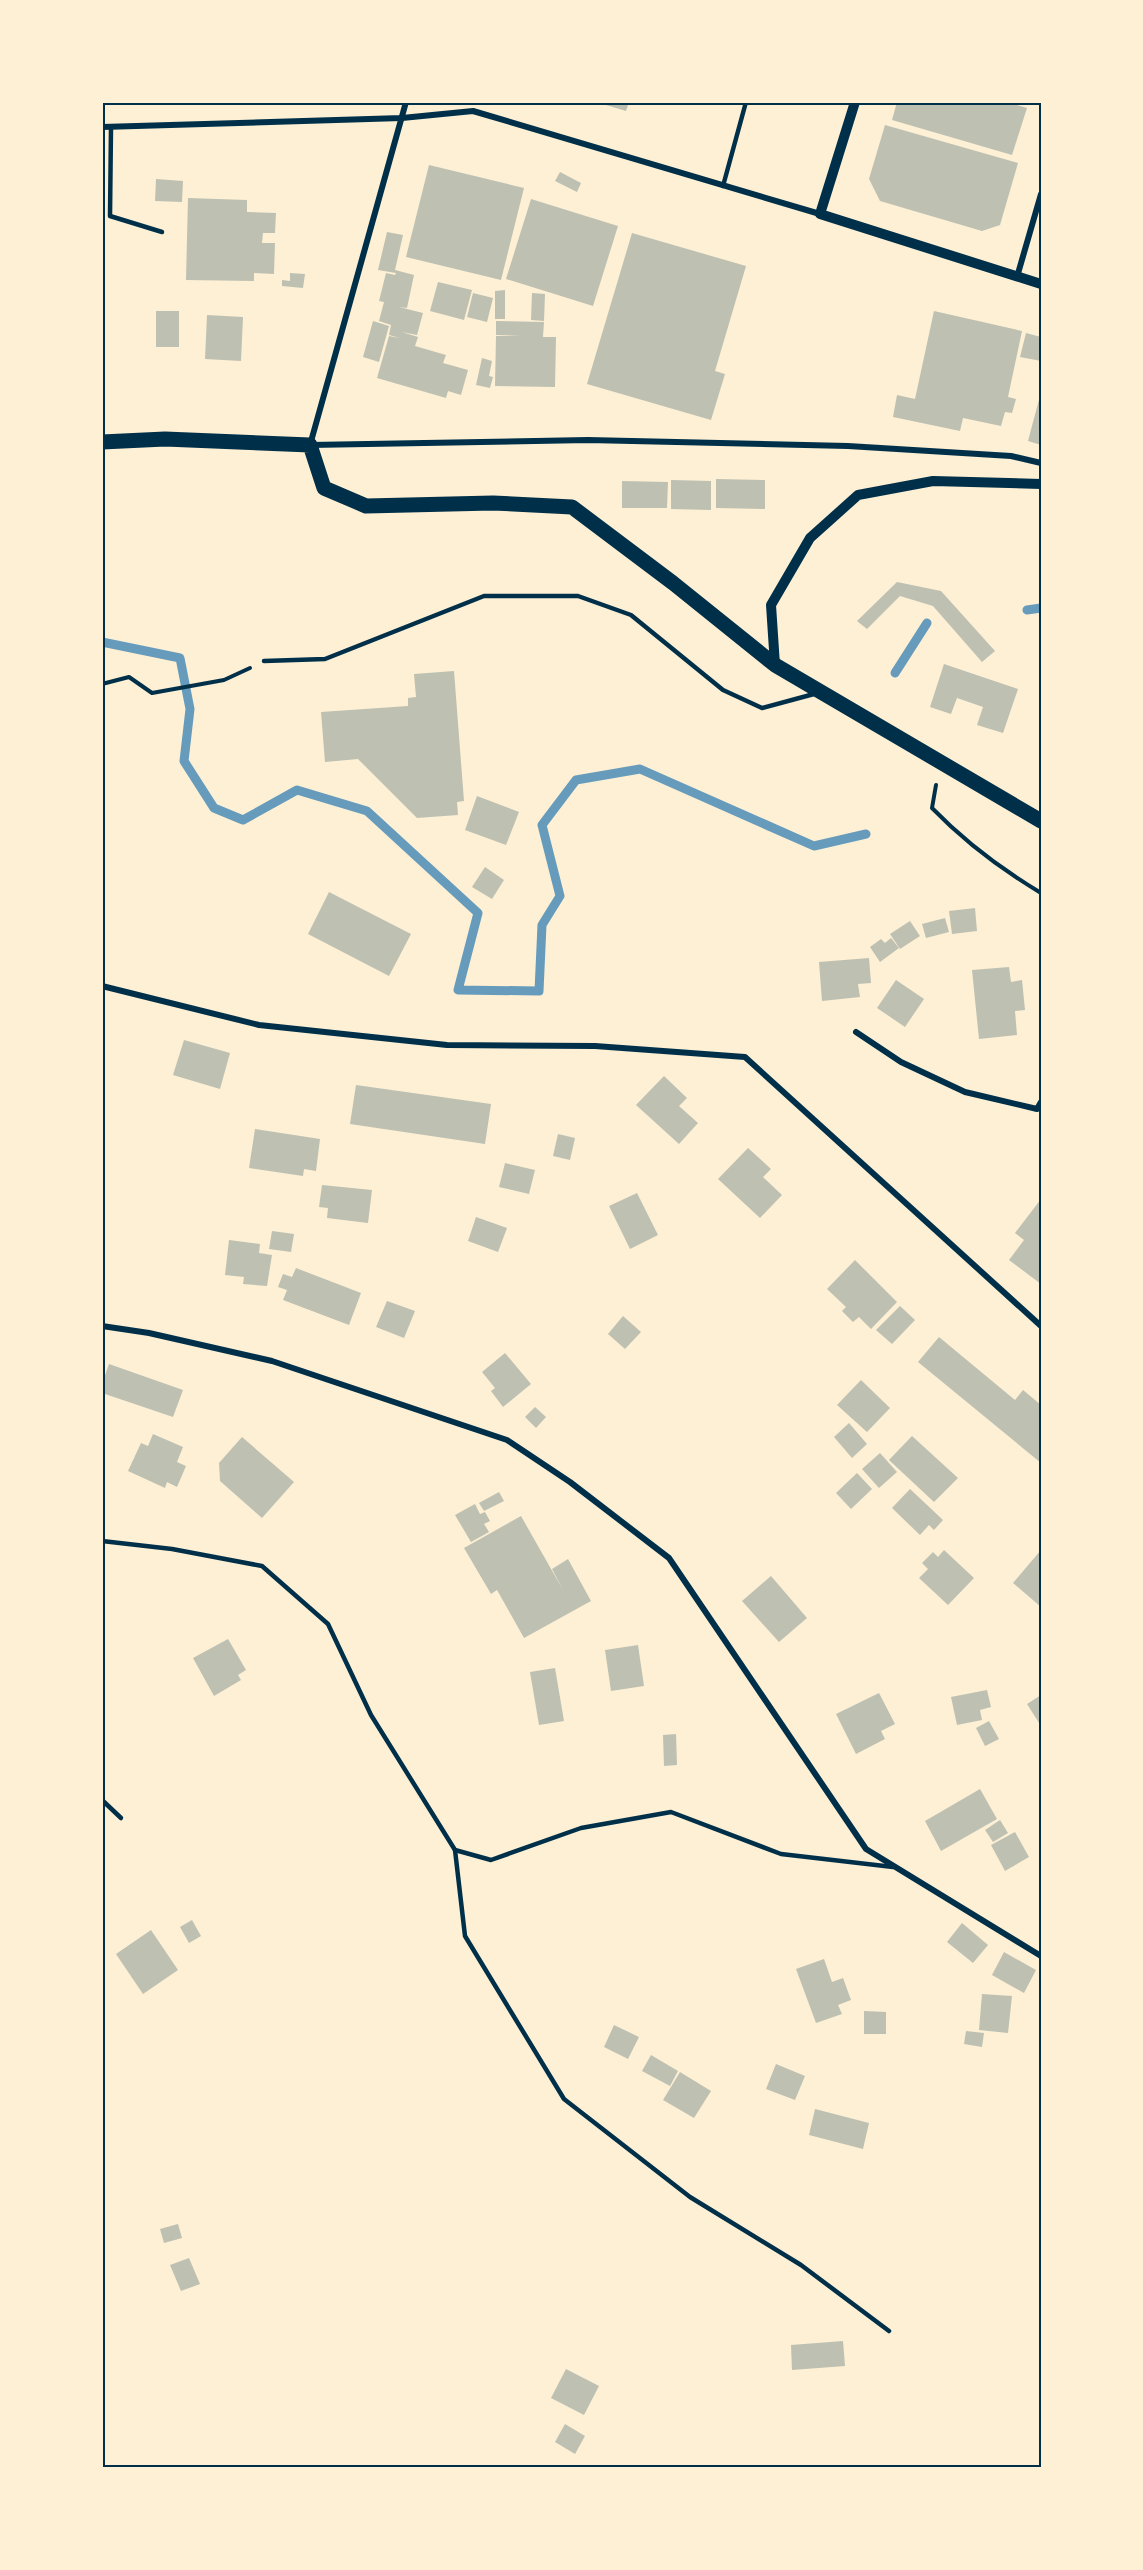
<svg xmlns="http://www.w3.org/2000/svg" width="1143" height="2570" viewBox="0 0 1143 2570" font-family="'IBM Plex Sans',sans-serif">
	<rect width="100%" height="100%" fill="#fdf0d5"/>
	<g fill="none" stroke-linecap="round" stroke-linejoin="round">
		<g stroke="#669bbc" stroke-width="9">
			<polyline points="1027,610 1041,608"/>
			<polyline points="102,642 180,658 190,709 184,761 214,808 243,820 297,790 367,811 478,913 458,990 539,991 542,925 560,896 542,825 576,780 640,769 814,846 866,834"/>
			<polyline points="895,673 927,623"/>
		</g>
	</g>
	<g fill="#bec0b2">
		<polygon points="607,102 629,102 626,111 606,105"/>
		<polygon points="897,102 1007,102 1027,108 1012,155 892,120"/>
		<polygon points="885,125 1018,163 1000,225 982,231 880,201 869,179"/>
		<polygon points="429,165 524,188 501,280 406,257"/>
		<polygon points="560,172 581,183 577,192 555,181"/>
		<polygon points="156,179 183,181 182,202 155,201"/>
		<polygon points="188,198 247,200 247,212 276,213 275,233 263,233 262,243 275,243 274,274 254,273 254,281 186,280"/>
		<polygon points="531,199 618,226 593,306 506,279"/>
		<polygon points="387,232 403,235 395,270 414,275 407,308 399,307 423,313 417,335 402,332 418,337 415,346 446,355 443,363 468,370 461,395 448,391 446,398 377,378 389,336 400,338 389,335 391,325 379,321 384,302 379,301 386,273 395,275 396,273 378,270"/>
		<polygon points="632,233 746,266 715,371 725,374 711,420 587,384"/>
		<polygon points="290,273 305,274 303,288 282,286 282,280 290,281"/>
		<polygon points="438,282 472,290 464,320 430,311"/>
		<polygon points="505,290 505,319 495,319 495,291"/>
		<polygon points="473,293 493,298 487,322 467,317"/>
		<polygon points="532,293 545,294 544,321 531,320"/>
		<rect x="156" y="311" width="23" height="36"/>
		<polygon points="934,311 1022,331 1008,397 1016,399 1012,413 1005,412 1001,426 963,418 960,431 893,417 897,395 915,399"/>
		<polygon points="207,315 243,317 241,361 205,359"/>
		<polygon points="373,321 389,326 379,362 363,357"/>
		<polygon points="496,321 544,322 543,337 556,337 555,387 495,386 496,336 521,336 496,335"/>
		<polygon points="1026,333 1041,337 1041,361 1020,357"/>
		<polygon points="482,358 492,361 489,376 493,377 490,388 476,385"/>
		<polygon points="1041,392 1041,445 1028,441"/>
		<polygon points="716,479 765,480 765,509 716,508"/>
		<polygon points="671,480 711,481 711,510 671,509"/>
		<polygon points="622,481 668,482 667,508 622,508"/>
		<polygon points="897,582 941,591 995,651 982,662 933,606 900,596 867,629 857,621"/>
		<polygon points="944,664 1018,689 1003,733 977,725 983,707 957,698 951,714 930,707"/>
		<polygon points="454,671 464,801 457,802 458,815 417,818 358,759 325,762 321,712 408,706 408,698 416,697 414,674"/>
		<polygon points="477,796 519,812 506,845 465,830"/>
		<polygon points="485,867 504,880 492,899 472,887"/>
		<polygon points="329,892 411,934 389,976 308,934"/>
		<polygon points="975,908 977,931 952,934 949,911"/>
		<polygon points="945,918 949,932 926,938 922,924"/>
		<polygon points="910,921 920,936 900,949 890,934"/>
		<polygon points="891,938 899,948 880,962 870,947 881,939 885,943"/>
		<polygon points="869,958 871,983 858,984 860,997 822,1001 819,962"/>
		<polygon points="1009,967 1011,982 1022,980 1025,1010 1015,1011 1017,1035 979,1039 972,970"/>
		<polygon points="896,980 924,999 905,1027 877,1008"/>
		<polygon points="184,1040 230,1053 220,1089 173,1075"/>
		<polygon points="664,1076 687,1098 679,1106 698,1123 679,1144 636,1105"/>
		<polygon points="356,1085 491,1104 485,1144 350,1124"/>
		<polygon points="255,1129 320,1139 316,1171 304,1169 303,1176 249,1168"/>
		<polygon points="558,1134 575,1138 570,1160 553,1156"/>
		<polygon points="748,1148 771,1169 763,1177 782,1195 760,1218 718,1179"/>
		<polygon points="505,1163 535,1170 529,1194 499,1187"/>
		<polygon points="322,1185 372,1190 368,1223 327,1218 328,1208 319,1207"/>
		<polygon points="637,1193 658,1235 630,1249 609,1206"/>
		<polygon points="1041,1199 1041,1284 1009,1260 1024,1240 1015,1233"/>
		<polygon points="476,1217 507,1228 498,1252 468,1241"/>
		<polygon points="272,1231 294,1234 291,1252 269,1249"/>
		<polygon points="229,1240 260,1244 259,1253 272,1255 267,1286 243,1284 244,1277 225,1275"/>
		<polygon points="855,1260 897,1302 871,1329 859,1317 853,1322 842,1311 846,1307 827,1289"/>
		<polygon points="296,1268 361,1293 349,1325 283,1300 287,1290 278,1287 283,1274 292,1277"/>
		<polygon points="387,1301 415,1311 404,1338 376,1327"/>
		<polygon points="900,1306 915,1320 892,1344 876,1330"/>
		<polygon points="623,1316 641,1332 625,1349 608,1334"/>
		<polygon points="939,1337 1015,1400 1023,1390 1041,1405 1041,1463 918,1362"/>
		<polygon points="505,1353 531,1384 503,1407 491,1391 495,1388 482,1372"/>
		<polygon points="109,1364 183,1390 173,1417 102,1393 102,1384"/>
		<polygon points="861,1380 890,1408 867,1432 837,1405"/>
		<polygon points="535,1407 546,1417 536,1428 525,1417"/>
		<polygon points="849,1423 867,1444 852,1458 834,1437"/>
		<polygon points="153,1434 183,1447 177,1462 186,1466 177,1487 167,1482 165,1488 128,1471 141,1443 148,1446"/>
		<polygon points="912,1436 958,1478 934,1502 889,1460"/>
		<polygon points="242,1437 294,1482 262,1518 220,1481 219,1463"/>
		<polygon points="880,1453 897,1472 879,1488 862,1469"/>
		<polygon points="857,1473 872,1489 851,1509 836,1493"/>
		<polygon points="910,1489 943,1520 934,1530 929,1525 920,1535 892,1508"/>
		<polygon points="499,1492 504,1501 484,1511 479,1503"/>
		<polygon points="475,1504 480,1514 485,1512 490,1521 484,1524 489,1532 471,1542 455,1515"/>
		<polygon points="521,1516 563,1590 552,1569 568,1559 591,1601 524,1638 497,1590 491,1594 464,1548"/>
		<polygon points="944,1550 974,1578 948,1605 919,1578 928,1569 922,1563 933,1552 938,1557"/>
		<polygon points="1041,1550 1041,1607 1013,1583"/>
		<polygon points="771,1576 807,1618 779,1642 742,1601"/>
		<polygon points="228,1639 246,1670 238,1675 241,1680 214,1696 193,1658"/>
		<polygon points="638,1645 644,1686 611,1691 605,1650"/>
		<polygon points="555,1668 564,1721 539,1725 530,1672"/>
		<polygon points="987,1690 991,1707 980,1710 982,1720 957,1725 951,1697"/>
		<polygon points="879,1693 895,1724 881,1731 885,1739 856,1754 836,1714"/>
		<polygon points="1041,1695 1041,1726 1027,1704"/>
		<polygon points="989,1721 999,1739 985,1746 976,1728"/>
		<polygon points="676,1734 677,1765 664,1766 663,1735"/>
		<polygon points="980,1789 997,1819 941,1851 925,1821"/>
		<polygon points="1000,1820 1008,1833 993,1842 985,1830"/>
		<polygon points="1015,1832 1029,1857 1005,1871 991,1845"/>
		<polygon points="192,1920 201,1936 189,1943 180,1927"/>
		<polygon points="962,1923 988,1945 973,1963 947,1942"/>
		<polygon points="151,1930 178,1970 143,1994 116,1954"/>
		<polygon points="1004,1952 1036,1970 1024,1993 992,1975"/>
		<polygon points="824,1959 832,1982 843,1978 851,2000 838,2005 842,2014 816,2023 796,1969"/>
		<polygon points="982,1994 1012,1996 1008,2033 979,2030"/>
		<polygon points="864,2011 886,2012 886,2034 864,2034"/>
		<polygon points="614,2025 639,2037 628,2059 604,2047"/>
		<polygon points="966,2031 984,2033 982,2047 964,2044"/>
		<polygon points="651,2055 678,2071 670,2086 642,2071"/>
		<polygon points="776,2064 805,2076 795,2100 766,2089"/>
		<polygon points="680,2072 711,2091 694,2118 663,2100"/>
		<polygon points="815,2109 869,2123 863,2149 809,2135"/>
		<polygon points="178,2224 182,2238 164,2243 160,2229"/>
		<polygon points="189,2258 200,2284 181,2291 170,2265"/>
		<polygon points="843,2341 845,2366 792,2370 791,2345"/>
		<polygon points="566,2369 599,2386 584,2415 551,2398"/>
		<polygon points="565,2424 585,2436 575,2454 555,2442"/>
	</g>
	<g fill="none" stroke-linecap="round" stroke-linejoin="round">
		<g stroke="#003049" stroke-width="4">
			<polyline points="102,684 129,677 152,693 224,680 250,668"/>
			<path d="M936 785 932 808C964 841 1001 869 1041 893"/>
		</g>
		<g stroke="#003049" stroke-width="4.5">
			<polyline points="111,127 110,216 162,232"/>
			<polyline points="723,186 746,102"/>
			<polyline points="264,661 325,659 484,596 578,596 631,615 723,690 762,708 814,694"/>
			<polyline points="102,1541 172,1549 262,1566 328,1624 371,1715 455,1850 491,1860 581,1828 671,1812 781,1854 893,1867"/>
			<polyline points="102,1800 121,1818"/>
			<polyline points="455,1850 465,1936 564,2099 690,2197 801,2265 889,2331"/>
		</g>
		<g stroke="#003049" stroke-width="6">
			<polyline points="406,102 310,445 588,440 848,446 1011,456 1041,463"/>
			<polyline points="102,127 402,118 473,111 820,214"/>
			<polyline points="1017,277 1041,194"/>
			<polyline points="102,986 259,1025 447,1045 595,1046 745,1057 1041,1326"/>
			<polyline points="856,1032 901,1062 965,1092 1037,1109 1041,1102"/>
			<polyline points="102,1326 149,1333 272,1361 507,1440 570,1482 669,1558 866,1849 1041,1956"/>
		</g>
		<g stroke="#003049" stroke-width="10">
			<polyline points="855,102 820,214 1041,284"/>
			<polyline points="775,665 771,605 810,538 858,495 933,481 1041,484"/>
		</g>
		<polyline stroke="#003049" stroke-width="15" points="102,442 165,439 310,445 324,488 366,506 493,503 572,507 673,583 775,665 1041,821"/>
	</g>
	<rect width="1143" height="2570" fill="none" stroke="#fdf0d5" stroke-width="207"/>
	<rect x="104" y="104" width="936" height="2362" fill="none" stroke="#003049" stroke-width="2"/>
</svg>
